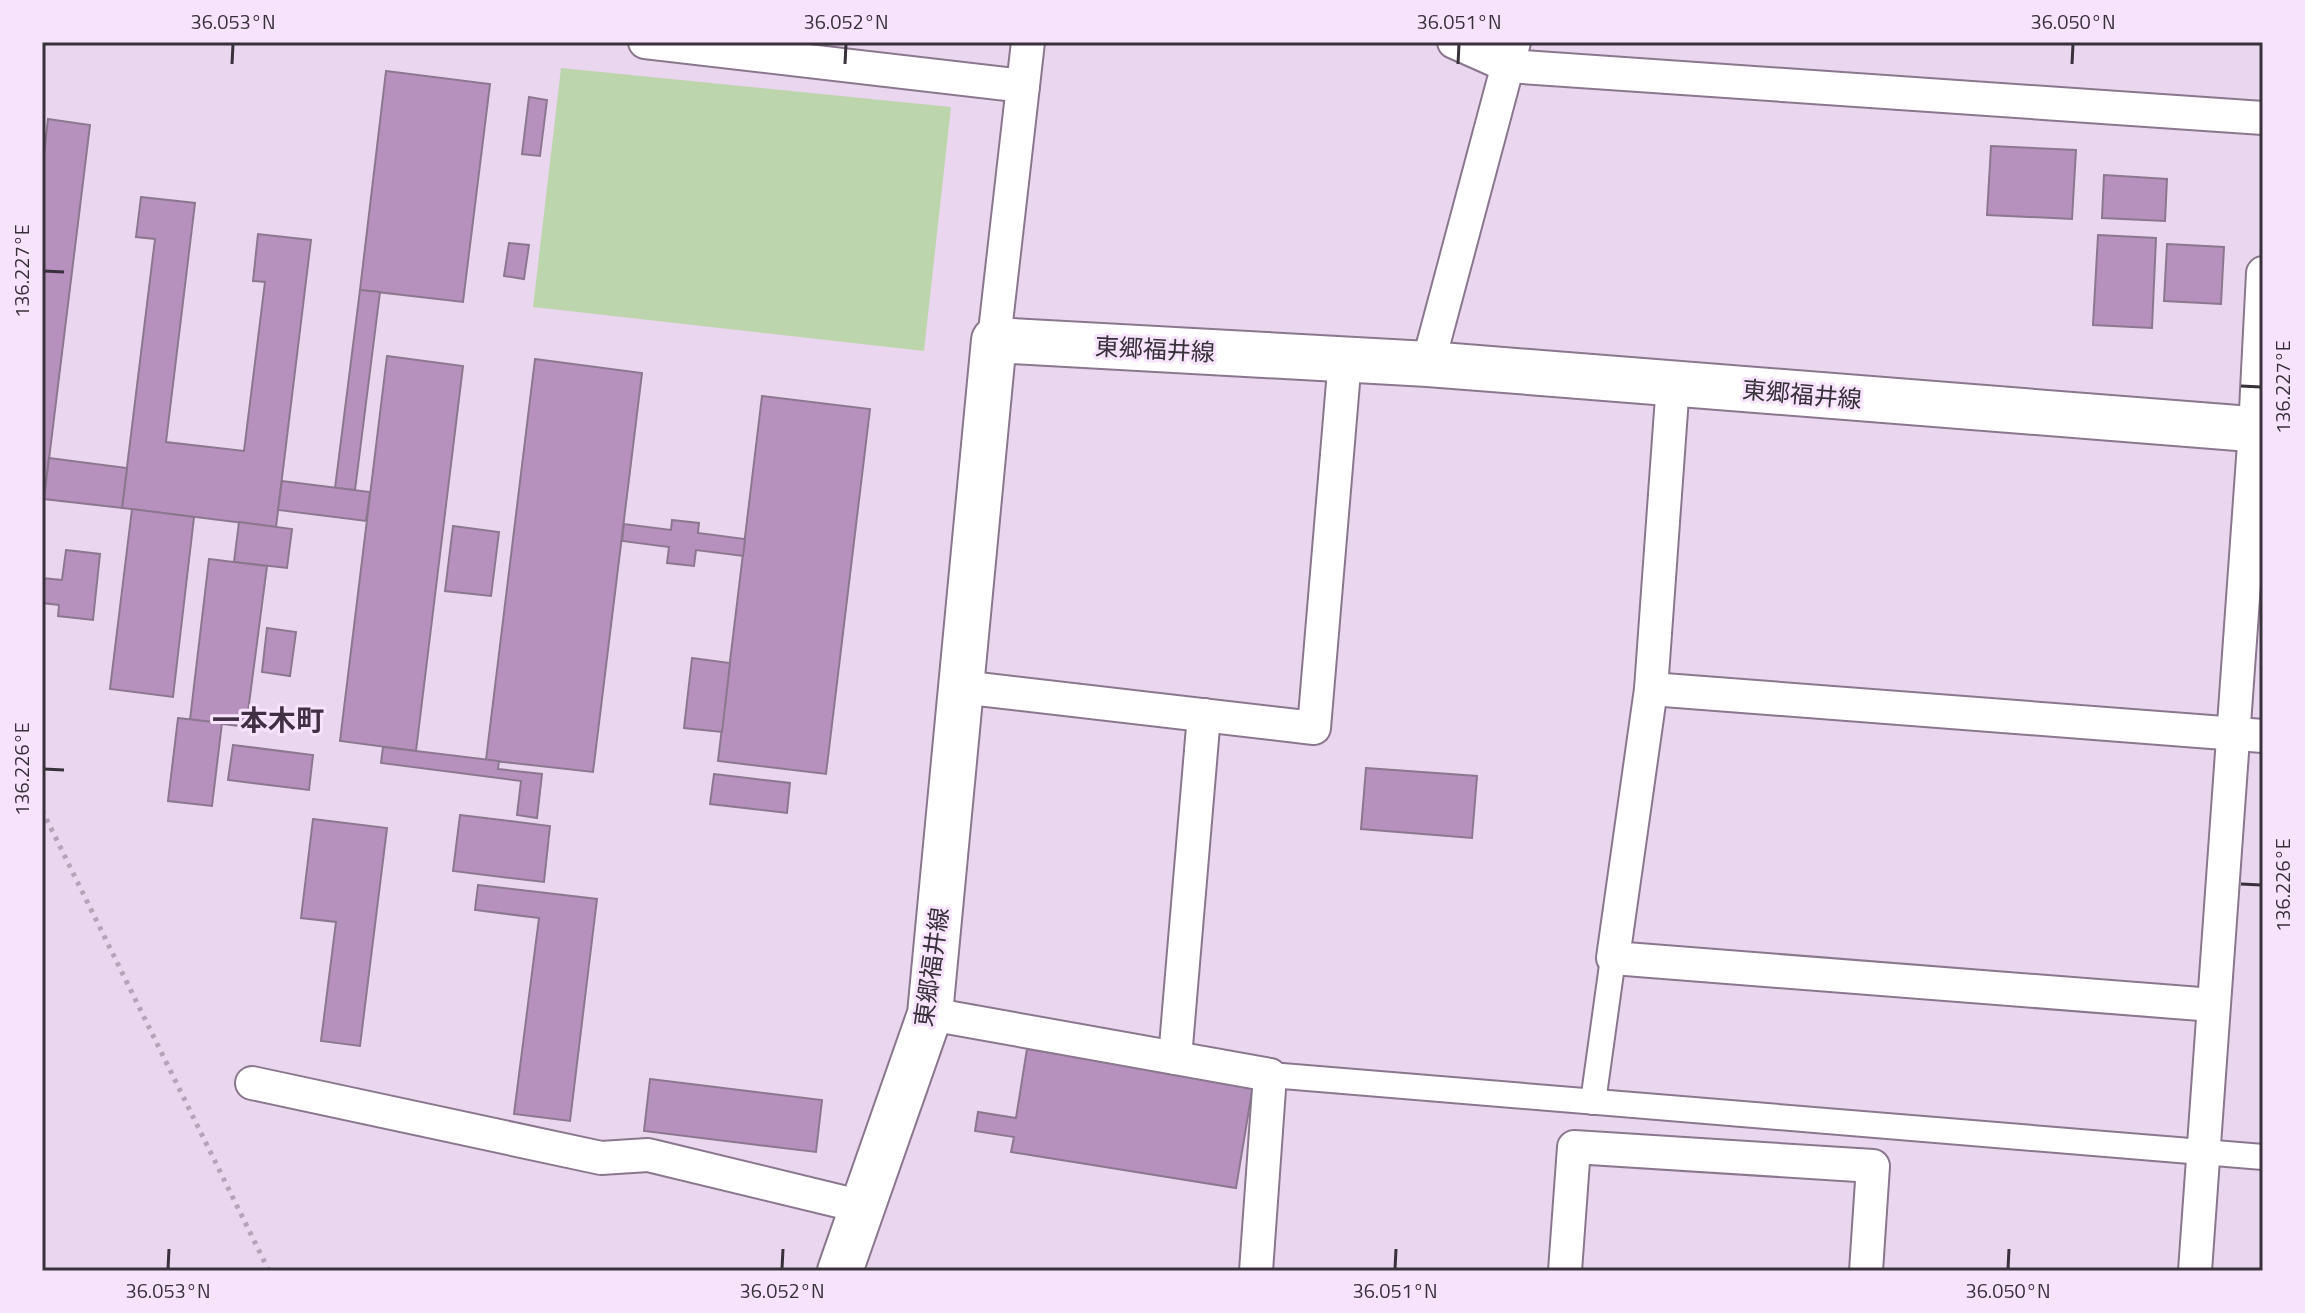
<svg xmlns="http://www.w3.org/2000/svg" width="2305" height="1313" viewBox="0 0 2305 1313" font-family="'Titillium Web','Noto Sans JP',sans-serif">
	<rect width="100%" height="100%" fill="#ebd6ef"/>
	<polygon fill="#bdd5ad" points="561,68 951,107 924,351 533,307"/>
	<g fill="#b691bd" stroke="#8b788e" stroke-width="2">
		<polygon points="386,71 490,84 463,302 360,290"/>
		<polygon points="529,97 547,100 540,156 522,154"/>
		<polygon points="48,119 90,125 42,516 42,171"/>
		<polygon points="1991,146 2076,150 2072,219 1987,215"/>
		<polygon points="2104,175 2167,179 2165,221 2102,218"/>
		<polygon points="141,197 195,203 166,442 244,451 265,282 253,281 258,234 311,240 276,527 122,508 155,239 136,237"/>
		<polygon points="2098,235 2156,238 2152,328 2093,325"/>
		<polygon points="509,243 529,245 524,279 504,276"/>
		<polygon points="2167,244 2224,247 2221,304 2164,301"/>
		<polygon points="360,290 380,292 355,490 335,488"/>
		<polygon points="387,356 463,366 416,751 340,741"/>
		<polygon points="535,359 642,373 593,772 486,760"/>
		<polygon points="762,396 870,409 826,774 718,761"/>
		<polygon points="49,458 127,468 122,508 44,499"/>
		<polygon points="282,481 370,492 366,521 278,510"/>
		<polygon points="132,509 194,517 173,697 110,689"/>
		<polygon points="672,520 699,523 698,533 745,539 743,556 696,550 694,566 667,563 669,547 622,541 624,524 671,530"/>
		<polygon points="239,522 292,529 287,568 234,562"/>
		<polygon points="453,526 499,532 491,596 445,591"/>
		<polygon points="66,550 100,554 93,620 58,616 59,605 42,603 43,578 62,580"/>
		<polygon points="209,559 267,566 246,727 190,720"/>
		<polygon points="267,628 296,632 290,676 262,672"/>
		<polygon points="692,658 730,663 722,732 684,728"/>
		<polygon points="178,718 222,723 212,806 168,801"/>
		<polygon points="233,745 313,755 309,790 228,780"/>
		<polygon points="383,747 499,761 498,769 542,774 537,818 517,815 521,781 381,763"/>
		<polygon points="1366,768 1477,776 1472,838 1361,829"/>
		<polygon points="714,774 790,783 787,813 710,804"/>
		<polygon points="460,815 550,826 544,882 453,871"/>
		<polygon points="313,819 387,828 360,1046 321,1041 336,922 301,918"/>
		<polygon points="478,885 597,899 570,1121 514,1114 539,918 475,910"/>
		<polygon points="1027,1049 1253,1085 1236,1188 1011,1152 1014,1137 975,1131 978,1112 1016,1118"/>
		<polygon points="650,1079 822,1100 816,1152 644,1131"/>
	</g>
	<g fill="none" stroke-linecap="round" stroke-linejoin="round">
		<g stroke="#8a778e" stroke-width="28">
			<g id="pedestrian">
				<polyline points="1270,1075 2263,1157"/>
				<polyline points="1593,1102 1613,958"/>
			</g>
		</g>
		<g stroke="#8a778e" stroke-width="36">
			<g id="minor">
				<polyline points="645,42 1023,86"/>
				<polyline points="1454,42 1508,66 2263,118"/>
				<polyline points="994,340 1028,42"/>
				<polyline points="1428,364 1514,42"/>
				<polyline points="1673,383 1651,689 1613,958 2213,1005"/>
				<polyline points="961,687 1314,728 1345,359"/>
				<polyline points="1651,689 2263,736"/>
				<polyline points="930,1014 1270,1075 1256,1271"/>
				<polyline points="1175,1058 1204,715"/>
				<polyline points="252,1083 601,1158 648,1155 863,1207"/>
				<polyline points="1565,1271 1574,1147 1873,1166 1866,1271"/>
				<polyline points="2195,1271 2255,430 2263,273"/>
			</g>
		</g>
		<g stroke="#8a778e" stroke-width="48">
			<polyline id="secondary" points="840,1271 930,1014 994,340 1428,364 2263,430"/>
		</g>
		<polyline stroke="#b5a4b8" stroke-width="5" stroke-dasharray="4 6" stroke-linecap="butt" points="42,810 269,1271"/>
		<use href="#pedestrian" stroke="#fff" stroke-width="24"/>
		<use href="#minor" stroke="#fff" stroke-width="32"/>
		<use href="#secondary" stroke="#fff" stroke-width="44"/>
	</g>
	<path fill="none" stroke="#38303a" stroke-width="3" d="M232 64 233 44M845 64 846 44M1458 64 1459 44M2072 64 2073 44M44 271 64 272M2241 386 2261 387M44 769 64 770M2241 884 2261 885M168 1269 169 1249M782 1269 783 1249M1395 1269 1396 1249M2008 1269 2009 1249"/>
	<g text-anchor="middle" dominant-baseline="central" stroke-width="6" stroke-linejoin="round" paint-order="stroke">
		<g font-size="24" fill="#38303a" stroke="#f8e3fd">
			<text transform="translate(1155 349) rotate(3)">東郷福井線</text>
			<text transform="translate(1802 394) rotate(5)">東郷福井線</text>
			<text transform="translate(931 967) rotate(-82)">東郷福井線</text>
		</g>
		<g font-size="28" font-weight="bold" fill="#413044" stroke="#f8e3fd">
			<text x="268" y="719">一本木町</text>
		</g>
	</g>
	<rect width="2305" height="1313" fill="none" stroke="#f8e3fd" stroke-width="88"/>
	<rect x="44" y="44" width="2217" height="1225" fill="none" stroke="#38303a" stroke-width="3"/>
	<g font-size="20" text-anchor="middle" fill="#38303a">
		<text x="233" y="29">36.053°N</text>
		<text x="846" y="29">36.052°N</text>
		<text x="1459" y="29">36.051°N</text>
		<text x="2073" y="29">36.050°N</text>
		<text transform="translate(22 271) rotate(-90)" y="7">136.227°E</text>
		<text transform="translate(2283 387) rotate(-90)" y="7">136.227°E</text>
		<text transform="translate(22 769) rotate(-90)" y="7">136.226°E</text>
		<text transform="translate(2283 885) rotate(-90)" y="7">136.226°E</text>
		<text x="168" y="1298">36.053°N</text>
		<text x="782" y="1298">36.052°N</text>
		<text x="1395" y="1298">36.051°N</text>
		<text x="2008" y="1298">36.050°N</text>
	</g>
</svg>
